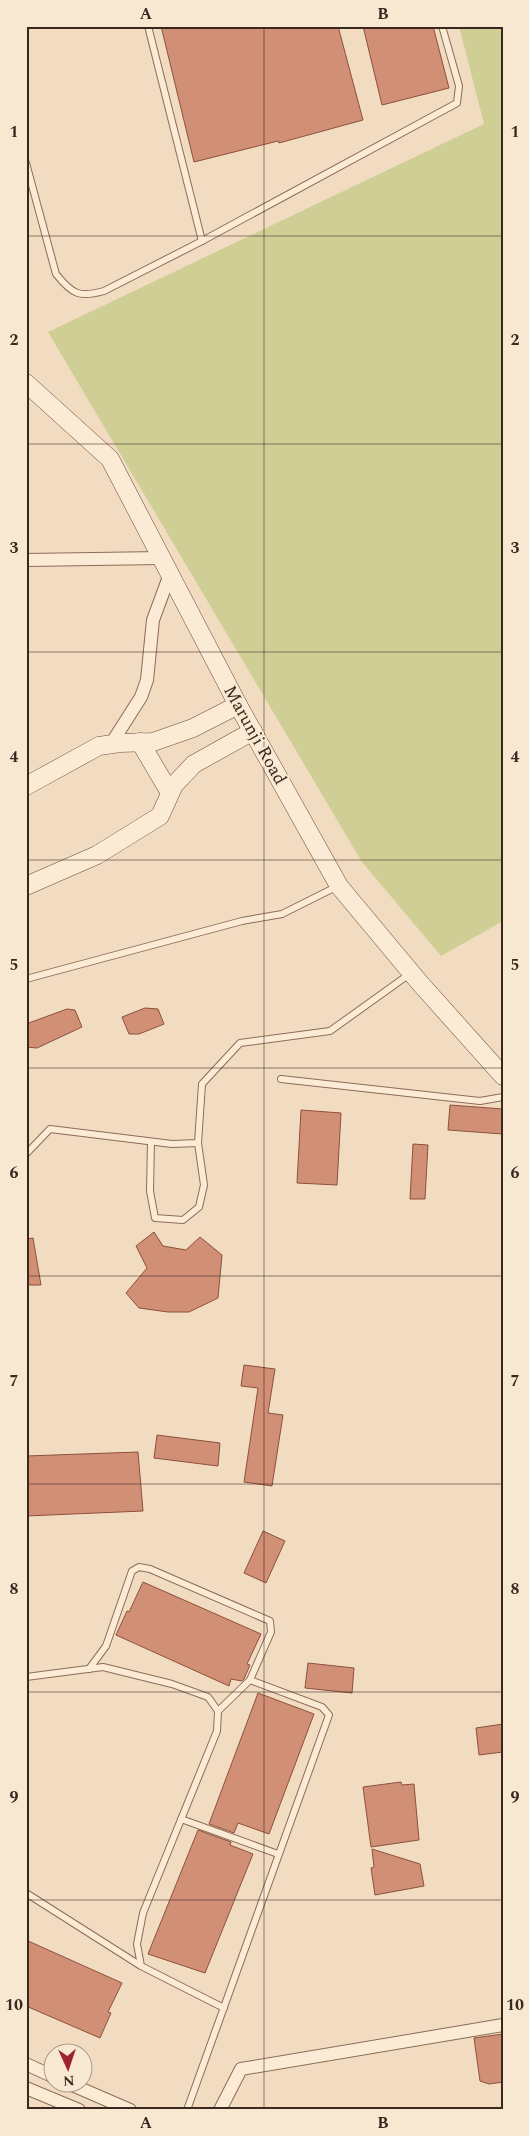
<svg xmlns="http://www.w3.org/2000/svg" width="529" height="2136" viewBox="0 0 529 2136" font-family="Spectral,serif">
	<rect width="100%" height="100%" fill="#f1dcc1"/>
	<polygon fill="#cfcf95" points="459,26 503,26 503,921 441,956 362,862 48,332 484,124"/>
	<g fill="#d18f75" stroke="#8c513c">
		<polygon points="161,26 338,26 363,120 279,143 278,141 194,162"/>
		<polygon points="363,26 433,26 449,88 382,105"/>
		<polygon points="145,1008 158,1009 164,1024 139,1034 129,1034 122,1017"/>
		<polygon points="67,1009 75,1010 82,1027 37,1048 26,1047 26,1024"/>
		<polygon points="450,1105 503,1109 503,1134 448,1130"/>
		<polygon points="301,1110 341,1113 337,1185 297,1183"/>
		<polygon points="413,1144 428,1145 425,1199 410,1199"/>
		<polygon points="154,1232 163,1246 186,1250 200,1237 222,1255 218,1298 189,1312 168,1312 139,1308 126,1293 147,1268 136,1246"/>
		<polygon points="33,1238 41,1285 26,1285 26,1239"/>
		<polygon points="244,1365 275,1369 268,1413 283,1415 272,1486 244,1482 258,1388 241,1386"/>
		<polygon points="157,1435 220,1443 218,1466 154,1458"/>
		<polygon points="138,1452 143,1511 26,1516 26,1456"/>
		<polygon points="263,1531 285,1541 266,1583 244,1573"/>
		<polygon points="143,1582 261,1634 247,1664 250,1665 244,1679 242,1681 231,1679 229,1686 116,1635 127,1611 129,1612"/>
		<polygon points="308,1663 354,1668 352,1693 305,1688"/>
		<polygon points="258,1693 314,1714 269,1834 238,1823 234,1833 209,1824"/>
		<polygon points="503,1724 503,1752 479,1755 476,1728"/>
		<polygon points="401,1782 402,1785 414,1784 419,1840 371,1847 363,1787"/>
		<polygon points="198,1830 231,1842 230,1845 253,1854 205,1973 148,1954"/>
		<polygon points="372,1849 420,1864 424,1886 375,1895 371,1868 374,1867"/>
		<polygon points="26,1940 122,1983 108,2012 111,2013 100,2038 26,2006"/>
		<polygon points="503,2034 503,2082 489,2084 480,2081 474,2038"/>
	</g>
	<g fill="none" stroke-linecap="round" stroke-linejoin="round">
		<g stroke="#8c6c58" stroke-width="8">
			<g id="lane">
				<polyline points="148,26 202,241"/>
				<path d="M26 163 56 274C72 294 79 298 104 291L202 241 457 103 459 86 442 26"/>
				<polyline points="26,979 242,921 282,914 338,886"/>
				<polyline points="281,1079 480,1101 503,1097"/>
				<polyline points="151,1142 150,1191 155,1218 183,1220 199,1207 204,1185 198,1143"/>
				<polyline points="26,1154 50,1129 172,1144 198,1143 202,1084 240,1043 330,1031 411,973"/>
				<polyline points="89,1669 106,1646 132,1571 139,1567 150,1569 270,1621 271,1632 250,1680 218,1711"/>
				<polyline points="26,1677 103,1667 172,1684 208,1697 218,1711 217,1731 143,1913 137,1944 141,1966 224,2008"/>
				<polyline points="181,1819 278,1854"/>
				<polyline points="26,1893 141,1966"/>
				<polyline points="187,2110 329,1715 322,1707 250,1680"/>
			</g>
		</g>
		<g stroke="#8c6c58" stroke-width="14">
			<g id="street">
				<polyline points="26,560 161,558"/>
				<polyline points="111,744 141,697 147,680 153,620 170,574"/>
				<polyline points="26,2064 52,2076"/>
				<polyline points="70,2084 130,2110"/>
				<polyline points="26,2088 79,2110"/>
				<polyline points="220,2110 241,2069 503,2025"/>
			</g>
		</g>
		<g stroke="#6d4e3b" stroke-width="19">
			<g id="secondary">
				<polyline points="26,383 110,459 238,705 339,886 419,982 503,1076"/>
				<polyline points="140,742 170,793"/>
				<polyline points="26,786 99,746 120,743 153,742 193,728 238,705"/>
				<polyline points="26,886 97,855 160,816 174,785 194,764 253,731"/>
			</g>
		</g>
		<use href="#lane" stroke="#fbebd5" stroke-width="6"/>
		<use href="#street" stroke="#fbebd5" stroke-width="12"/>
		<use href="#secondary" stroke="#fbebd5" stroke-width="18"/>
	</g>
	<path fill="none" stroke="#3a271d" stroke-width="1" stroke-opacity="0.55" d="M264 26V2110M26 236H503M26 444H503M26 652H503M26 860H503M26 1068H503M26 1276H503M26 1484H503M26 1692H503M26 1900H503"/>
	<g text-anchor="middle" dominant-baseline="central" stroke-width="4" stroke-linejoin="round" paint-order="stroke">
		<g font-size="18" fill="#3a271d" stroke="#f8e8d2">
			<text transform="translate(255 735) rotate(61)">Marunji Road</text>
		</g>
	</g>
	<rect width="529" height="2136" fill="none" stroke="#f8e8d2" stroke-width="55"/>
	<g transform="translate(68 2068) rotate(177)"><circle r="24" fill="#f8e8d2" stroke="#ac9b8a"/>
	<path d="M0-4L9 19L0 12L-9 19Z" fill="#9e2435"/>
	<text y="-8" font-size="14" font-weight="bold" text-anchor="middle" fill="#3a271d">N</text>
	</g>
	<rect x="28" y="28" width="474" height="2080" fill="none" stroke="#3a271d" stroke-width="2"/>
	<g font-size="16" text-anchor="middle" font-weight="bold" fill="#3a271d">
		<text x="146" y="19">A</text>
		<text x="383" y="19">B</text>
		<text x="14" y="137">1</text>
		<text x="515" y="137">1</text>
		<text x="14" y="345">2</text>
		<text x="515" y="345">2</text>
		<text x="14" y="553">3</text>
		<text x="515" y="553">3</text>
		<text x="14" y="762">4</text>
		<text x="515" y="762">4</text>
		<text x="14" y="970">5</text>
		<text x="515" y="970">5</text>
		<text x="14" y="1178">6</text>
		<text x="515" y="1178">6</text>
		<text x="14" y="1386">7</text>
		<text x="515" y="1386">7</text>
		<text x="14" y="1594">8</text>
		<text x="515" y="1594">8</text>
		<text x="14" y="1802">9</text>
		<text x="515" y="1802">9</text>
		<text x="14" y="2010">10</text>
		<text x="515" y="2010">10</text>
		<text x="146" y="2128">A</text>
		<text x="383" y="2128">B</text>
	</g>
</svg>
